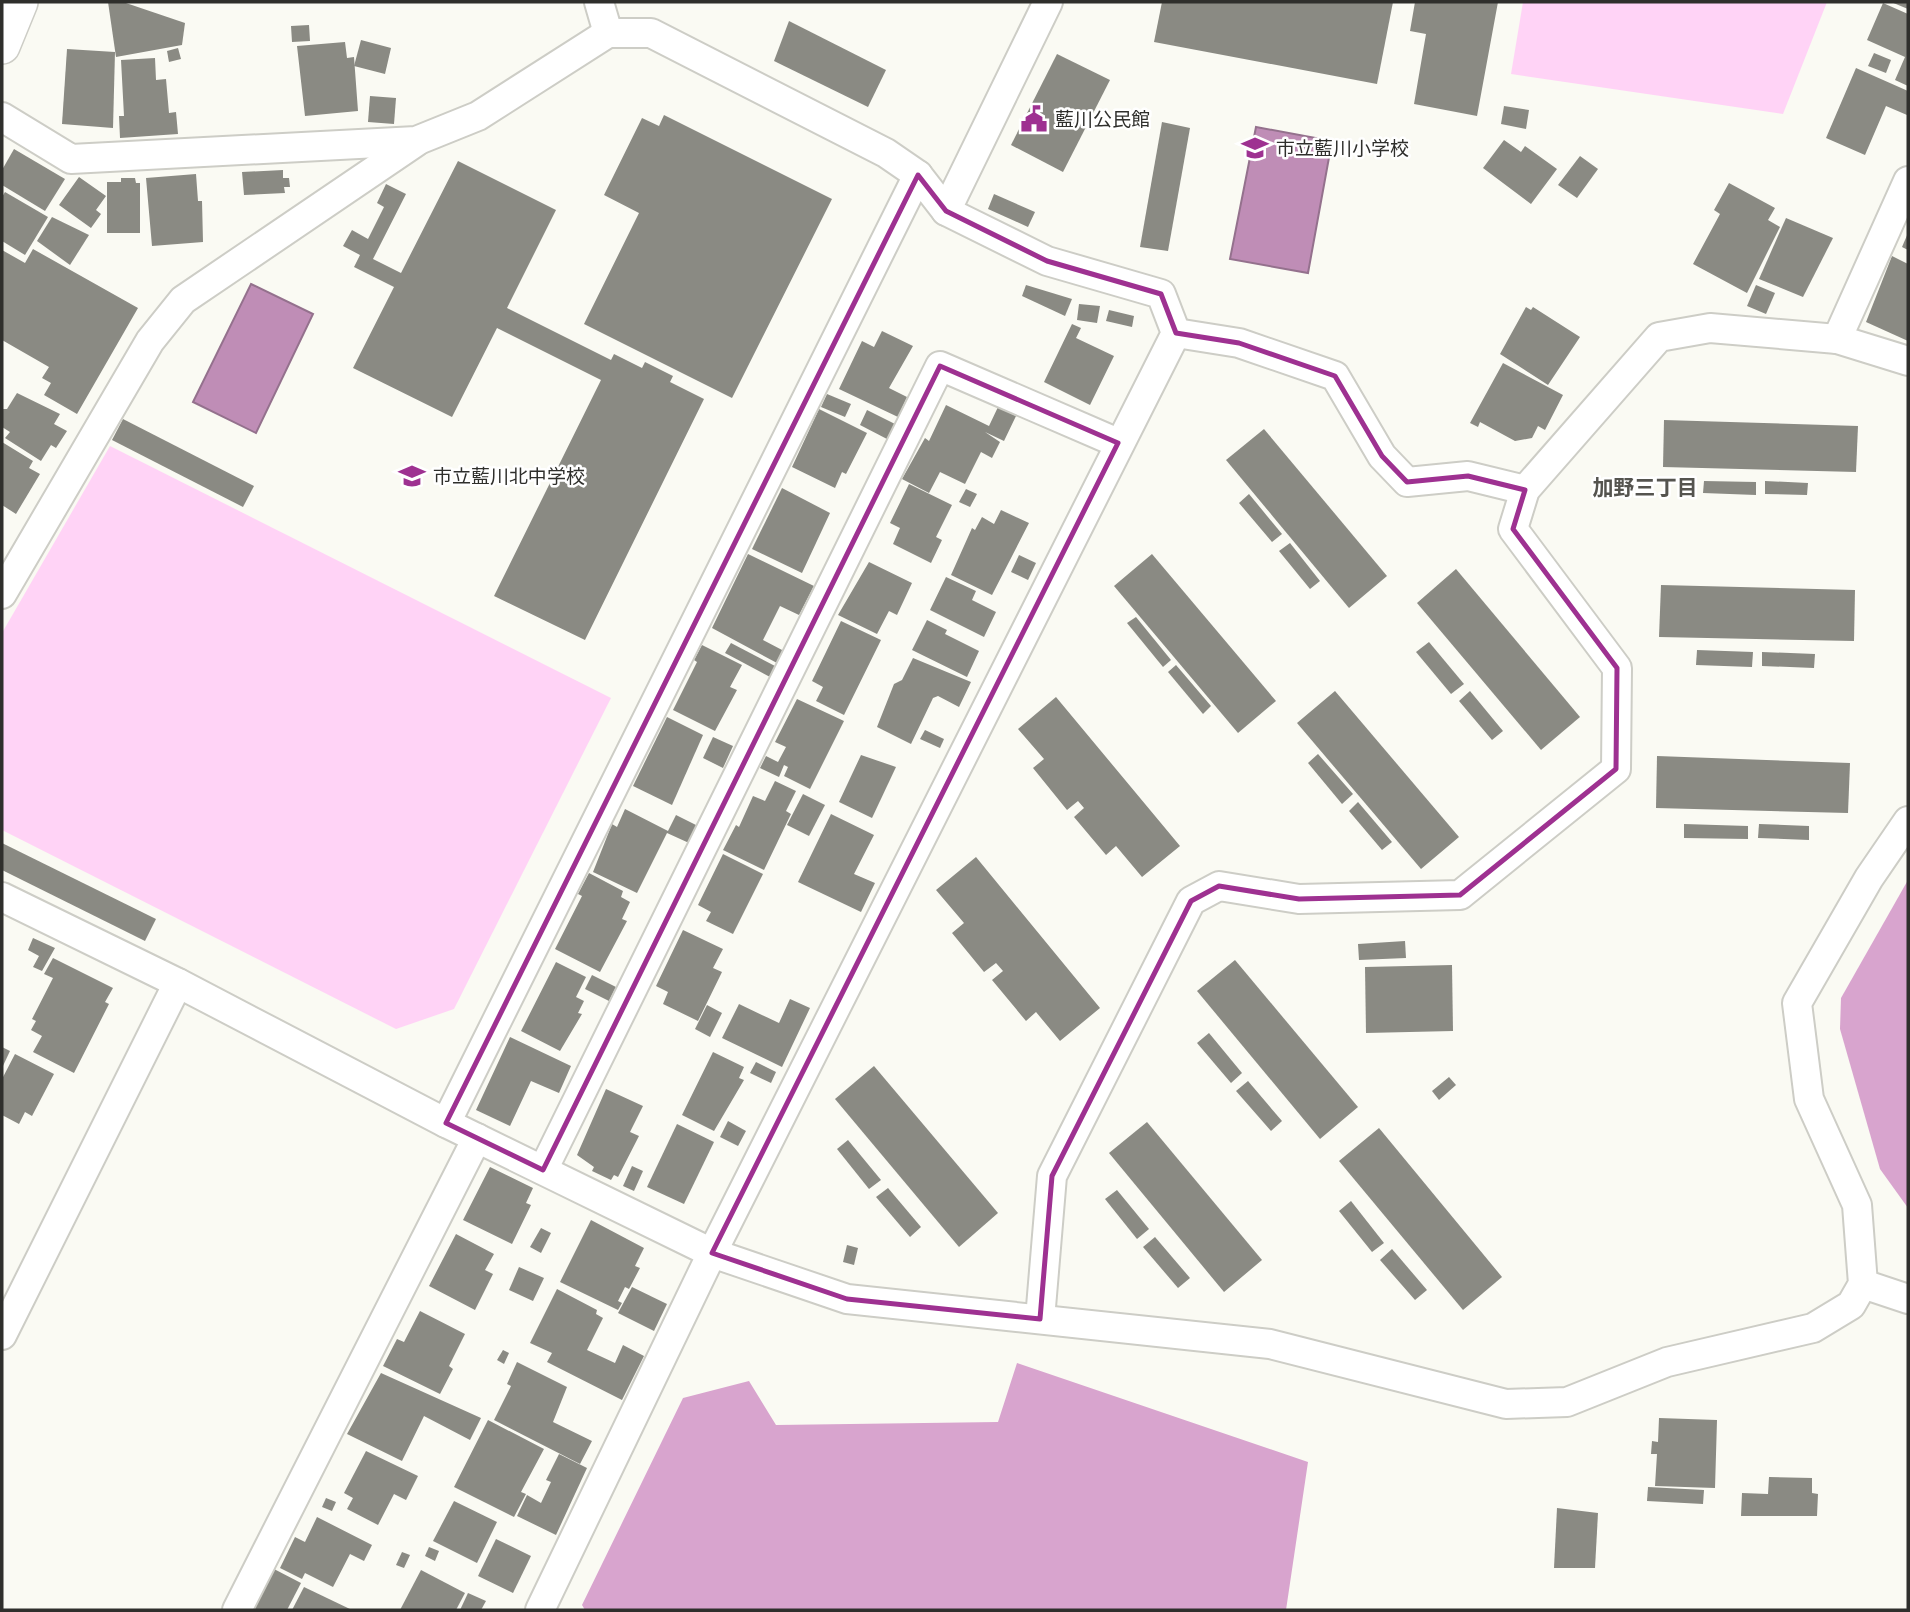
<svg xmlns="http://www.w3.org/2000/svg" width="1910" height="1612" viewBox="0 0 1910 1612" font-family="Jost,'Noto Sans JP',sans-serif">
	<rect width="100%" height="100%" fill="#fafaf3"/>
	<g fill="#ffd3f6">
		<polygon points="1523,2 1827,2 1783,114 1511,74"/>
		<polygon points="110,446 611,698 454,1009 396,1029 2,830 2,633"/>
	</g>
	<g fill="#d8a4ce">
		<polygon points="1908,880 1908,1208 1880,1169 1840,1029 1841,998"/>
		<polygon points="1017,1363 1308,1462 1286,1610 585,1610 582,1605 683,1398 749,1381 776,1425 998,1422"/>
	</g>
	<g fill="#bf8db6" stroke="#94718d" stroke-width="2">
		<polygon points="1256,127 1332,141 1308,273 1230,259"/>
		<polygon points="251,284 313,314 256,433 193,402"/>
	</g>
	<g fill="#8a8a83">
		<polygon points="108,2 123,2 185,23 182,45 116,57"/>
		<polygon points="1162,2 1393,2 1377,84 1154,42"/>
		<polygon points="1415,2 1498,2 1477,116 1414,104 1426,34 1410,31"/>
		<polygon points="1891,2 1908,2 1908,9"/>
		<polygon points="1883,3 1908,14 1908,86 1895,80 1905,57 1867,40"/>
		<polygon points="789,21 886,70 868,107 774,61"/>
		<polygon points="309,25 310,41 292,42 291,26"/>
		<polygon points="361,40 391,48 385,74 354,66"/>
		<polygon points="345,42 347,58 354,57 358,111 305,116 297,46"/>
		<polygon points="178,48 181,59 169,62 167,51"/>
		<polygon points="67,49 115,52 113,128 62,124"/>
		<polygon points="1874,53 1891,60 1886,73 1868,66"/>
		<polygon points="1057,54 1110,80 1063,172 1011,145"/>
		<polygon points="155,58 156,80 166,79 169,113 176,112 178,134 120,138 119,116 124,116 121,60"/>
		<polygon points="1856,68 1908,91 1907,115 1886,106 1865,155 1826,138"/>
		<polygon points="370,96 396,98 394,124 368,122"/>
		<polygon points="1504,106 1529,110 1526,129 1501,124"/>
		<polygon points="664,115 832,199 732,398 584,324 639,213 604,195 642,118 659,126"/>
		<polygon points="1162,122 1190,128 1168,251 1140,247"/>
		<polygon points="1504,140 1521,152 1525,146 1557,169 1531,204 1483,168"/>
		<polygon points="14,149 65,179 45,211 2,185 2,170"/>
		<polygon points="1580,156 1598,169 1577,198 1558,185"/>
		<polygon points="458,161 556,210 507,308 611,360 614,354 642,368 645,362 673,376 670,382 704,399 585,640 494,596 601,380 497,328 452,417 353,368 394,287 354,267 360,255 343,246 352,230 368,239 384,207 377,203 386,184 406,194 373,259 401,273"/>
		<polygon points="283,170 283,178 289,178 290,187 284,187 285,193 244,195 242,172"/>
		<polygon points="196,174 198,201 202,201 203,242 152,246 146,178"/>
		<polygon points="79,177 106,196 96,210 101,214 91,228 59,205"/>
		<polygon points="121,178 135,178 136,183 140,183 140,233 107,233 107,182 121,182"/>
		<polygon points="1729,183 1775,208 1768,220 1780,227 1747,293 1693,264 1720,214 1714,210"/>
		<polygon points="5,192 48,217 25,255 2,241 2,197"/>
		<polygon points="994,194 1035,212 1028,227 988,209"/>
		<polygon points="52,217 89,235 70,265 37,241"/>
		<polygon points="1786,218 1833,238 1803,297 1759,279"/>
		<polygon points="1908,233 1908,250 1902,247"/>
		<polygon points="33,249 138,308 77,414 44,395 51,383 42,378 49,367 2,340 2,250 25,263"/>
		<polygon points="1892,256 1908,264 1908,341 1866,322"/>
		<polygon points="1026,285 1072,299 1065,316 1022,296"/>
		<polygon points="1756,285 1775,293 1766,314 1747,306"/>
		<polygon points="1079,304 1100,306 1097,323 1077,320"/>
		<polygon points="1526,307 1531,310 1533,307 1580,337 1548,385 1500,354"/>
		<polygon points="1109,310 1134,316 1132,327 1106,321"/>
		<polygon points="1072,324 1081,328 1076,338 1114,356 1090,405 1044,382"/>
		<polygon points="882,331 913,346 889,388 907,397 898,417 839,389 862,341 874,347"/>
		<polygon points="1503,363 1563,395 1545,430 1538,426 1532,438 1515,441 1480,422 1478,427 1470,423"/>
		<polygon points="17,393 60,414 54,424 67,431 56,448 51,445 41,461 5,438 10,432 2,427 2,409 7,409"/>
		<polygon points="827,394 851,404 845,417 821,407"/>
		<polygon points="946,405 989,426 998,407 1016,416 1004,441 985,432 1000,442 992,458 981,452 965,484 940,472 929,493 902,479 925,438 929,441"/>
		<polygon points="819,409 867,433 846,474 842,472 835,488 792,467"/>
		<polygon points="867,410 895,424 887,439 860,425"/>
		<polygon points="123,419 254,486 243,507 112,440"/>
		<polygon points="1664,420 1858,426 1856,472 1663,467"/>
		<polygon points="1264,429 1387,576 1349,608 1226,460"/>
		<polygon points="2,442 33,461 29,468 40,474 16,514 2,505"/>
		<polygon points="1704,481 1756,482 1756,495 1703,493"/>
		<polygon points="1765,481 1808,483 1807,495 1765,494"/>
		<polygon points="909,484 952,505 936,537 942,540 931,563 893,544 900,528 890,523"/>
		<polygon points="782,488 830,513 802,573 752,549"/>
		<polygon points="966,489 977,494 970,507 959,502"/>
		<polygon points="1249,494 1282,534 1272,542 1239,503"/>
		<polygon points="1001,510 1029,523 992,595 951,575 972,528 975,530 982,517 994,524"/>
		<polygon points="1290,543 1320,581 1310,589 1279,551"/>
		<polygon points="748,554 814,586 799,615 780,606 763,640 784,651 777,663 712,628"/>
		<polygon points="1152,554 1276,701 1238,733 1114,586"/>
		<polygon points="1019,555 1036,563 1028,580 1011,572"/>
		<polygon points="869,562 912,583 897,615 889,611 877,634 838,615"/>
		<polygon points="1456,569 1580,717 1541,750 1417,603"/>
		<polygon points="946,577 976,591 972,600 996,612 984,637 930,610"/>
		<polygon points="1661,585 1855,590 1854,641 1659,637"/>
		<polygon points="1136,617 1171,660 1163,667 1127,623"/>
		<polygon points="927,620 947,630 945,634 979,651 967,677 912,650"/>
		<polygon points="841,621 881,640 844,715 816,701 823,687 812,681"/>
		<polygon points="1429,642 1464,684 1451,694 1416,652"/>
		<polygon points="731,643 775,666 770,677 725,653"/>
		<polygon points="702,645 742,665 730,687 737,690 715,731 673,710 697,662 694,660"/>
		<polygon points="1697,650 1753,652 1752,667 1696,665"/>
		<polygon points="1762,652 1815,654 1814,668 1762,666"/>
		<polygon points="913,658 971,682 959,707 938,696 933,698 911,744 877,727 894,684 902,680"/>
		<polygon points="1176,665 1211,706 1203,714 1168,672"/>
		<polygon points="1335,691 1459,837 1421,869 1297,723"/>
		<polygon points="1470,691 1503,731 1492,740 1459,701"/>
		<polygon points="1056,697 1180,846 1142,877 1116,846 1106,855 1074,817 1084,808 1078,801 1067,810 1033,768 1044,759 1018,729"/>
		<polygon points="797,699 844,721 810,789 784,776 788,767 784,765 779,777 760,768 766,756 778,762 786,747 775,742"/>
		<polygon points="667,717 703,735 672,805 633,786"/>
		<polygon points="925,730 944,739 940,748 920,739"/>
		<polygon points="713,737 733,746 723,768 703,758"/>
		<polygon points="1318,754 1353,794 1342,804 1308,763"/>
		<polygon points="861,755 896,767 872,818 839,802"/>
		<polygon points="1657,756 1850,763 1848,813 1656,808"/>
		<polygon points="775,781 796,791 786,811 791,814 764,870 723,850 736,825 739,827 753,796 765,801"/>
		<polygon points="803,794 825,805 809,836 787,825"/>
		<polygon points="1358,802 1392,842 1382,850 1349,811"/>
		<polygon points="625,809 668,831 676,815 698,826 689,843 667,833 637,893 593,872 612,824 617,827"/>
		<polygon points="831,814 874,835 854,874 875,883 861,912 798,882"/>
		<polygon points="1684,824 1748,826 1748,839 1684,838"/>
		<polygon points="1759,824 1809,826 1809,840 1758,838"/>
		<polygon points="2,843 156,919 145,941 2,870"/>
		<polygon points="723,854 763,874 733,934 706,921 711,912 698,905"/>
		<polygon points="976,857 1100,1008 1060,1041 1036,1012 1026,1021 992,980 1003,971 996,963 984,972 952,933 964,923 936,890"/>
		<polygon points="589,873 623,891 621,897 630,902 622,919 627,921 600,972 555,949 582,896 578,894"/>
		<polygon points="683,930 723,949 713,968 722,972 698,1021 663,1004 668,992 656,986"/>
		<polygon points="33,938 55,948 42,971 33,967 39,956 28,950"/>
		<polygon points="1405,941 1406,958 1359,960 1358,944"/>
		<polygon points="53,958 113,988 105,1002 109,1004 74,1073 33,1052 42,1036 31,1030 36,1021 32,1019 53,978 44,974"/>
		<polygon points="1235,960 1358,1107 1320,1139 1197,991"/>
		<polygon points="556,962 586,977 576,997 584,1001 578,1013 582,1014 560,1051 521,1031"/>
		<polygon points="1452,965 1453,1031 1366,1033 1365,967"/>
		<polygon points="592,975 616,987 609,1001 585,989"/>
		<polygon points="790,999 810,1008 782,1067 722,1038 739,1004 779,1023"/>
		<polygon points="707,1005 722,1013 710,1037 695,1029"/>
		<polygon points="1209,1033 1242,1073 1231,1083 1197,1043"/>
		<polygon points="510,1037 571,1066 559,1093 531,1081 510,1126 476,1110"/>
		<polygon points="2,1047 10,1051 2,1068"/>
		<polygon points="713,1052 744,1067 739,1078 744,1080 714,1131 682,1115"/>
		<polygon points="15,1054 54,1074 32,1116 25,1112 19,1124 2,1115 2,1079"/>
		<polygon points="756,1062 776,1072 771,1083 750,1073"/>
		<polygon points="874,1066 998,1213 959,1247 835,1099"/>
		<polygon points="1449,1077 1456,1085 1439,1100 1432,1091"/>
		<polygon points="1248,1081 1282,1121 1271,1131 1236,1091"/>
		<polygon points="606,1089 643,1106 630,1132 639,1136 618,1177 614,1175 611,1180 592,1171 594,1167 577,1155"/>
		<polygon points="728,1121 746,1131 738,1146 720,1137"/>
		<polygon points="1147,1122 1262,1260 1224,1292 1109,1153"/>
		<polygon points="677,1124 714,1142 684,1204 647,1187"/>
		<polygon points="1379,1128 1502,1277 1463,1310 1339,1161"/>
		<polygon points="848,1140 881,1180 869,1189 837,1149"/>
		<polygon points="632,1166 643,1171 634,1191 623,1186"/>
		<polygon points="490,1167 533,1188 526,1203 531,1205 512,1244 463,1220"/>
		<polygon points="888,1188 921,1227 910,1237 876,1197"/>
		<polygon points="1117,1190 1149,1229 1137,1239 1105,1199"/>
		<polygon points="1351,1201 1384,1243 1372,1252 1339,1211"/>
		<polygon points="591,1220 644,1248 635,1266 640,1268 629,1289 625,1287 618,1301 622,1303 618,1310 560,1282"/>
		<polygon points="541,1228 551,1233 541,1253 530,1247"/>
		<polygon points="456,1234 494,1254 485,1270 493,1274 475,1310 429,1286"/>
		<polygon points="1155,1237 1190,1278 1178,1288 1143,1247"/>
		<polygon points="847,1245 858,1248 854,1265 843,1262"/>
		<polygon points="1392,1249 1427,1290 1415,1300 1380,1260"/>
		<polygon points="519,1267 544,1278 533,1301 509,1290"/>
		<polygon points="632,1287 667,1304 654,1331 618,1313"/>
		<polygon points="557,1289 597,1310 596,1314 603,1318 587,1350 615,1363 623,1345 644,1356 622,1400 547,1362 552,1353 530,1343"/>
		<polygon points="420,1311 465,1334 449,1366 453,1369 440,1394 383,1366 397,1339 404,1342"/>
		<polygon points="503,1350 509,1353 504,1364 497,1360"/>
		<polygon points="517,1362 567,1387 553,1422 592,1441 580,1464 494,1420 511,1386 507,1384"/>
		<polygon points="381,1373 481,1418 470,1440 424,1416 402,1461 347,1434"/>
		<polygon points="1659,1418 1717,1420 1715,1488 1655,1486 1657,1454 1651,1454 1652,1441 1658,1442"/>
		<polygon points="488,1420 544,1449 521,1492 526,1494 514,1517 454,1487"/>
		<polygon points="366,1451 418,1476 406,1500 394,1494 378,1525 347,1509 353,1498 344,1493"/>
		<polygon points="559,1454 587,1468 556,1535 517,1516 527,1495 541,1503 551,1482 546,1480"/>
		<polygon points="1769,1477 1812,1478 1812,1493 1818,1494 1817,1516 1741,1516 1742,1493 1768,1494"/>
		<polygon points="1648,1487 1704,1490 1703,1504 1647,1501"/>
		<polygon points="326,1498 336,1502 332,1511 322,1507"/>
		<polygon points="454,1501 497,1522 477,1563 433,1541"/>
		<polygon points="1557,1508 1598,1513 1595,1568 1554,1568"/>
		<polygon points="317,1517 372,1545 364,1561 350,1554 333,1587 305,1573 302,1579 280,1568 295,1537 305,1542"/>
		<polygon points="496,1539 531,1556 513,1593 478,1576"/>
		<polygon points="429,1547 439,1551 435,1561 425,1556"/>
		<polygon points="402,1552 410,1555 404,1568 396,1565"/>
		<polygon points="274,1569 301,1583 287,1610 253,1610"/>
		<polygon points="421,1570 465,1593 456,1610 400,1610"/>
		<polygon points="304,1587 352,1610 292,1610"/>
		<polygon points="468,1593 486,1601 481,1610 460,1610"/>
	</g>
	<g fill="none" stroke-linecap="round" stroke-linejoin="round">
		<g stroke="#cdcdc6" stroke-width="32">
			<g id="minor">
				<polyline points="599,2 608,33"/>
				<polyline points="2,117 71,159 416,141 478,116 608,33 651,33 886,153 918,175 946,211 1047,261 1161,294 1176,333 712,1253 540,1610"/>
				<polyline points="946,211 1048,2"/>
				<polyline points="1176,333 1239,343 1335,376 1382,456 1407,482 1468,476 1525,490"/>
				<polyline points="1837,339 1908,181"/>
				<polyline points="2,594 150,341 183,300 416,142"/>
				<polyline points="2,897 178,983 446,1123 712,1253 847,1299 1270,1344 1506,1404 1567,1402 1667,1362 1813,1328 1851,1305 1863,1284 1857,1205 1809,1099 1797,1003 1869,878 1908,821"/>
				<polyline points="446,1123 918,175"/>
				<polyline points="543,1170 940,366 1118,443"/>
				<polyline points="1863,1284 1908,1299"/>
				<polyline points="1040,1319 1052,1176 1191,901 1219,886 1299,899 1460,895 1616,769 1617,668 1513,529 1525,490 1659,337 1710,328 1837,339 1908,361"/>
				<polyline points="2,1335 178,983"/>
				<polyline points="237,1610 477,1138"/>
			</g>
		</g>
		<g stroke="#cdcdc6" stroke-width="38">
			<polyline id="tertiary" points="2,46 20,2"/>
		</g>
		<use href="#minor" stroke="#fff" stroke-width="28"/>
		<use href="#tertiary" stroke="#fff" stroke-width="35"/>
	</g>
	<path fill="none" stroke="#9e3191" stroke-width="5" stroke-linejoin="round" d="M918 175 946 211 1047 261 1161 294 1176 333 1239 343 1335 376 1382 456 1407 482 1468 476 1525 490 1513 529 1617 668 1616 769 1460 895 1299 899 1219 886 1191 901 1052 1176 1040 1319 847 1299 712 1253 1118 443 940 366 543 1170 446 1123Z"/>
	<defs>
		<g id="civic-bare" transform="scale(2.1)"><path d="M-.6-6.5H3V-4.5H.6V-3L4-1V1h2V6H-6V1h2V-1L-.6-3ZM-1.2 2.5V6h2.4V2.5Z" fill="#9e3191" stroke="#fff" stroke-width="2.5" paint-order="stroke"/></g>
		<g id="school-bare" transform="scale(2.1)"><path d="M0-5L7-2L0 1L-7-2ZM-4 1L0 2.5L4 1V4Q0 6-4 4Z" fill="#9e3191" stroke="#fff" stroke-width="2.5" paint-order="stroke"/></g>
	</defs>
	<g fill-rule="evenodd">
		<use href="#civic-bare" x="1034" y="119"/>
		<use href="#school-bare" x="1255" y="148"/>
		<use href="#school-bare" x="412" y="476"/>
	</g>
	<g text-anchor="middle" dominant-baseline="central" stroke-width="5" stroke-linejoin="round" paint-order="stroke">
		<g font-size="19" fill="#2f2f2c" stroke="#fff" text-anchor="start">
			<text x="1055" y="119">藍川公民館</text>
			<text x="1276" y="148">市立藍川小学校</text>
			<text x="433" y="476">市立藍川北中学校</text>
		</g>
		<g font-size="21" font-weight="bold" fill="#55544f" stroke="#fff">
			<text x="1645" y="488">加野三丁目</text>
		</g>
	</g>
	<rect width="1910" height="1612" fill="none" stroke="#2f2f2c" stroke-width="7"/>
</svg>
